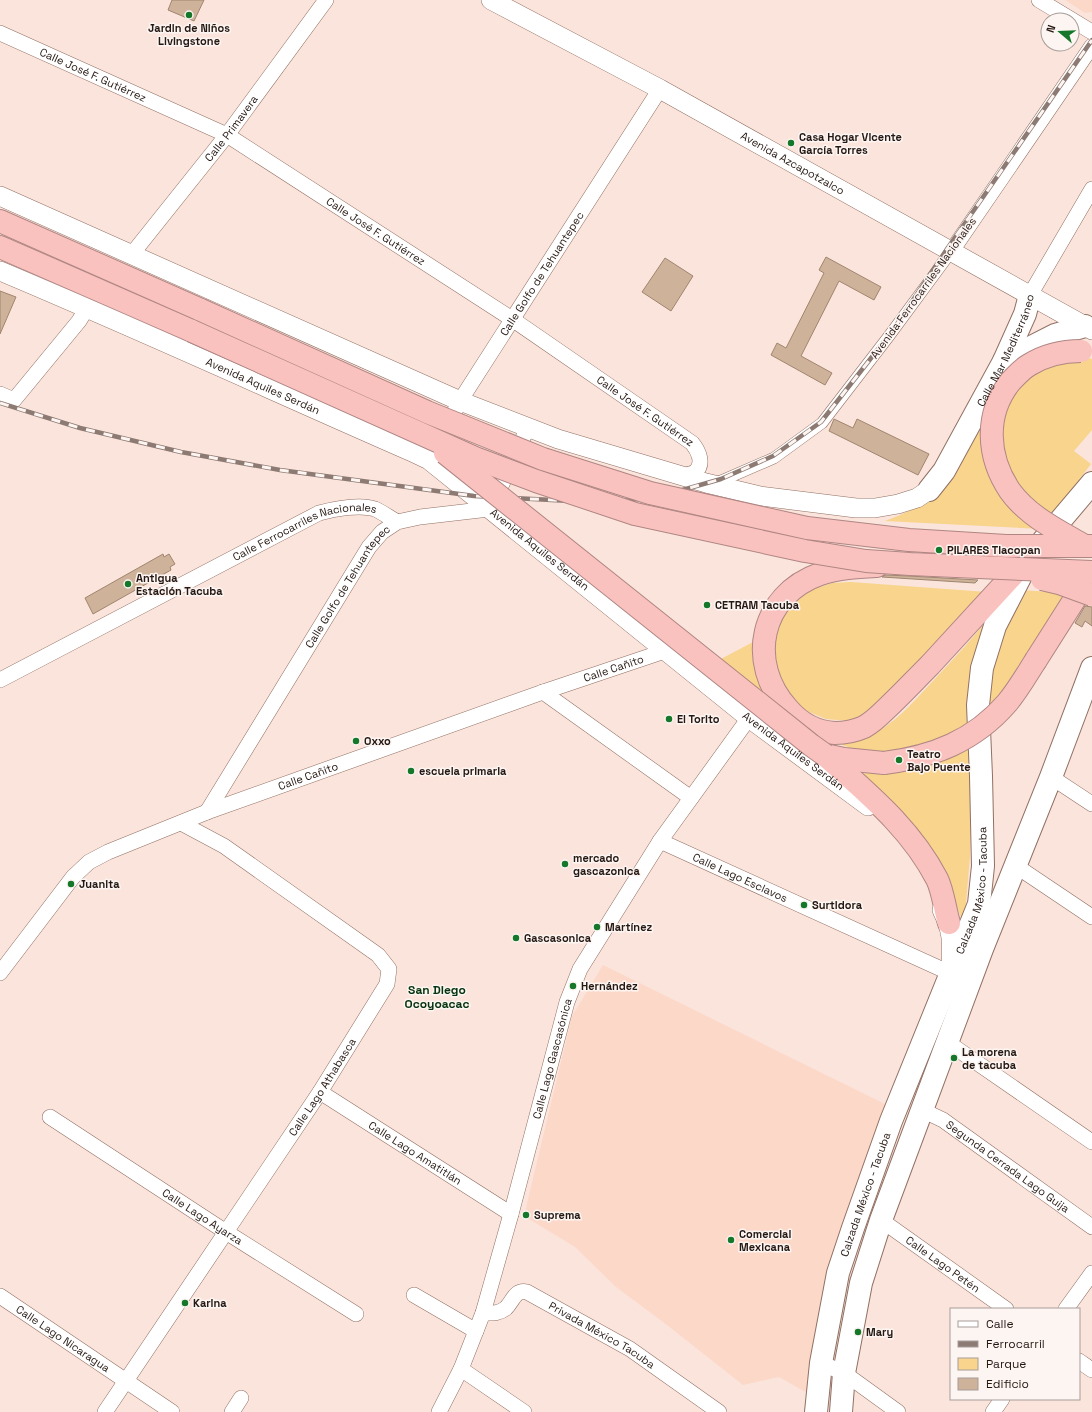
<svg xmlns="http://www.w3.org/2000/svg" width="1092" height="1412" viewBox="0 0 1092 1412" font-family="'Space Grotesk',sans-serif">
	<rect width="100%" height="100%" fill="#fbe4db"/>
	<g fill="#fcd8c9">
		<polygon points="1065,0 1092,0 1092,12 1085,13"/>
		<polygon points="603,965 889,1106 809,1394 779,1377 743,1385 667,1325 616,1287 575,1247 524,1216 572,1016"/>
	</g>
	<g fill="#f8d48c">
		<polygon points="1089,358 1092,359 1092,430 1074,451 1091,464 1041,529 885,521 900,515 917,507 987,413 1007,402 1014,386 1040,366"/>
		<polygon points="851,582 987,592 868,715 849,721 826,719 804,710 771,724 702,669 776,630 787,611 802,596 816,588 832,583"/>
		<polygon points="1020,590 1051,592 1064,596 1000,694 987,707 991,675 998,641"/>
		<path d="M995 611 971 813 970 856 964 927 946 874 860 779 868 769 862 752 825 739C835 738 859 740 867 736 894 726 913 702 932 682 954 659 975 635 995 611Z"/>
	</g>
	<g fill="#ceb29a" stroke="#a0866f">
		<polygon points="172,0 204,0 194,21 168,10"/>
		<polygon points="826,257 881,287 874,300 839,281 801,356 832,373 825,385 771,355 777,343 786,348 824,273 819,270"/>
		<polygon points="665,258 693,276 671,311 642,292"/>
		<polygon points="0,291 16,297 0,334"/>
		<polygon points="834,419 853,428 857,419 929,454 918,475 829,431"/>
		<polygon points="163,554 164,557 169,554 175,564 170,567 171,570 93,614 85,598"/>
		<polygon points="885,575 909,576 978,580 975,583 882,577"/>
		<polygon points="1085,606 1092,607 1092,626 1085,621 1082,627 1075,623"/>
	</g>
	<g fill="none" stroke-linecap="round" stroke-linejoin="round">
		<g stroke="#917063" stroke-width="12">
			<polyline id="pedestrian" points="714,484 774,458 822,423 889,336 951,252"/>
		</g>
		<g stroke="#917063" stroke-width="16">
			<g id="minor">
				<polyline points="1039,0 1092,32"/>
				<path id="s1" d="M0 33 227 135 512 319 692 443C698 450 705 464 695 472 692 474 686 475 683 476"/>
				<polyline points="951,252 1092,46"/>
				<path id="s2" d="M132 254 227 135 326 0"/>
				<polyline points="1030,295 1092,189"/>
				<polyline points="0,394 14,400 79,321 87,308"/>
				<path id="s3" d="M445 430 460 401 660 89"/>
				<path id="s4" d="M0 680 319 513C334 509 360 504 375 509 382 512 390 518 397 522"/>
				<polyline points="543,692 691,798"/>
				<polyline points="1051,777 1092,804"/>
				<path id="s5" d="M207 812 369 547 382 532 397 522 420 517 489 509 496 497 528 427"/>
				<path id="s6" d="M660 841 950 973"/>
				<polyline points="1016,866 1092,917"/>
				<path id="s7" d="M0 973 73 877 89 862 108 852 207 812 543 692 665 651"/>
				<polyline points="947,1042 1092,1142"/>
				<path id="s8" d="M320 1092 511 1214"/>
				<path id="s9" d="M922 1110 943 1120 1092 1227"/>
				<path id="s10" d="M50 1117 226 1232 356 1314"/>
				<path id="s11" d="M881 1220 1006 1309"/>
				<polyline points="414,1295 476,1331"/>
				<path id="s12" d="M0 1296 172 1412"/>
				<polyline points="1066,1309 1092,1273"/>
				<path id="s13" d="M483 1313C491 1313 499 1314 506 1308 513 1301 515 1289 527 1292L630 1349 719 1412"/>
				<polyline points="1079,1361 1092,1370"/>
				<polyline points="821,1363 844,1373 898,1412"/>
				<polyline points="461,1369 524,1412"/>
				<path id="s14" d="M105 1412 320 1092 387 984 389 969 378 955 224 846 181 823"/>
				<polyline points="232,1412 241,1398"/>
				<path id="s15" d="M439 1412 461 1369 483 1313 511 1214 567 1002 580 969 660 841 749 718"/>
				<polyline points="993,1412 1002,1399"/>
			</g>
		</g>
		<g stroke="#917063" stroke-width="20">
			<g id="tertiary">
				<path id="s16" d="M491 0 660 89 1092 330"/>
				<polyline points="0,196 460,401 558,439 706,483 760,496 856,508 875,508 898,504 917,498 929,490"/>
				<path id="s17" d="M0 271C138 329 273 391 410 451L429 460 749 718 868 806"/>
				<path d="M942 910C953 931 952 944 951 967"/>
			</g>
		</g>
		<g stroke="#917063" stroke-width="24">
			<g id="secondary">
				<polyline points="1004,361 1055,335 1085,326"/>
				<path id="s18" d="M929 490 944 471 1004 361 1025 314 1030 295"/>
				<path id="s19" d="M816 1412 821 1363 838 1273 853 1228 891 1121 979 904 983 866 981 776 978 705 982 668 995 626 1032 554 1092 483"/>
				<polyline points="841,1412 844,1373 861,1283 881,1220 982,949 1051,777 1092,668"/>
			</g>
		</g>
		<g stroke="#af8683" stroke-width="24">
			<g id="motorway">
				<polyline points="0,221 201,310"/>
				<polyline points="0,247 192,331"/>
				<path d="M877 566C858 567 838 568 820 574 760 595 746 663 788 709 800 723 815 732 835 733 844 733 855 731 864 727 871 723 879 716 885 710 901 695 915 680 930 665 964 628 998 591 1032 554"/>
				<polyline points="1036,660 1090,575"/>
				<path d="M825 755C867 793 910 827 937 879 943 891 945 910 949 923"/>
				<polyline points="825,755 844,759 884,763"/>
			</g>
		</g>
		<use href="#pedestrian" stroke="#fff" stroke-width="11"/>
		<use href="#minor" stroke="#fff" stroke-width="15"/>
		<use href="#tertiary" stroke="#fff" stroke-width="19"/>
		<use href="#secondary" stroke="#fff" stroke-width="22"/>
		<use href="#motorway" stroke="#fac2bf" stroke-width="22"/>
		<g stroke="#8c7a73" stroke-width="4.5">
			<polyline id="rail" points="0,403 80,428 181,452 280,470 474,496 610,503 665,495 721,479 773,456 821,422 893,330 947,249 1092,40"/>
		</g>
		<use href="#rail" stroke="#fdf5f2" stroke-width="3" stroke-dasharray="9" stroke-linecap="butt"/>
		<g stroke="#af8683" stroke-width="24" stroke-linecap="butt">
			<g id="motorway-bridge">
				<polyline points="201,310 427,412 543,459 650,493 807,528 909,540 1006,546 1092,546"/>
				<polyline points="192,331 475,458 536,481 635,514 805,551 866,561 910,564 1092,572"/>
				<path d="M1081 351C1063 351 1045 355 1029 365 1022 369 1017 375 1011 381 984 414 987 457 1010 491 1028 516 1057 530 1083 545"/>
				<polyline points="445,453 811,745 825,755"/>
				<polyline points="1042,579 1059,583 1092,595"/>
				<path d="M884 763C933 757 974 741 1007 703 1018 690 1027 674 1036 660"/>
			</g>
		</g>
		<use href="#motorway-bridge" stroke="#fac2bf" stroke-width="22"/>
	</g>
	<g fill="#147729" stroke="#fdf5f2" stroke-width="1.5">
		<circle cx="189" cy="15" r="4"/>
		<circle cx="791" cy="143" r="4"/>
		<circle cx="939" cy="550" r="4"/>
		<circle cx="128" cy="584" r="4"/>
		<circle cx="707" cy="605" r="4"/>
		<circle cx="669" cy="719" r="4"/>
		<circle cx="356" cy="741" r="4"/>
		<circle cx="899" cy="760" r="4"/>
		<circle cx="411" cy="771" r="4"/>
		<circle cx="565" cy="864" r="4"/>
		<circle cx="71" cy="884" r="4"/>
		<circle cx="804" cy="905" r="4"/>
		<circle cx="597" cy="927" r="4"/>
		<circle cx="516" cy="938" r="4"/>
		<circle cx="573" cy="986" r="4"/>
		<circle cx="954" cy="1058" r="4"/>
		<circle cx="526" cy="1215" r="4"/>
		<circle cx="731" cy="1240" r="4"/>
		<circle cx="185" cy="1303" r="4"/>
		<circle cx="858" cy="1332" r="4"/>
	</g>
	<g text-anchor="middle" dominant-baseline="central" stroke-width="3" stroke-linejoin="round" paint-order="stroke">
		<g font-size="11" font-weight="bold" fill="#251813" stroke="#fdf5f2" text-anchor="start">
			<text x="189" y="28" text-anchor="middle">Jardin de Niños<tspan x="189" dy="13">Livingstone</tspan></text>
			<text x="799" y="137">Casa Hogar Vicente<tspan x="799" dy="13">García Torres</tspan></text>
			<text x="947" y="550">PILARES Tlacopan</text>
			<text x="136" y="578">Antigua<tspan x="136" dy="13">Estación Tacuba</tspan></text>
			<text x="715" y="605">CETRAM Tacuba</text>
			<text x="677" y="719">El Torito</text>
			<text x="364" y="741">Oxxo</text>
			<text x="907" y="754">Teatro<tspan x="907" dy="13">Bajo Puente</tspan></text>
			<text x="419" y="771">escuela primaria</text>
			<text x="573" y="858">mercado<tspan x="573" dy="13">gascazonica</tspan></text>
			<text x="79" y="884">Juanita</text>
			<text x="812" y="905">Surtidora</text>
			<text x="605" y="927">Martínez</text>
			<text x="524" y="938">Gascasonica</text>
			<text x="581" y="986">Hernández</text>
			<text x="962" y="1052">La morena<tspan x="962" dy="13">de tacuba</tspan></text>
			<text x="534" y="1215">Suprema</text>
			<text x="739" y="1234">Comercial<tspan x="739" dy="13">Mexicana</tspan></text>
			<text x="193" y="1303">Karina</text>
			<text x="866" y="1332">Mary</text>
		</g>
		<g font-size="11" fill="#251813" stroke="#fdf5f2">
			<text stroke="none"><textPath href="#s1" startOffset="102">Calle José F. Gutiérrez</textPath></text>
			<text stroke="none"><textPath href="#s2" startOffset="160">Calle Primavera</textPath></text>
			<text stroke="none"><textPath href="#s16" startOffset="343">Avenida Azcapotzalco</textPath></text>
			<text stroke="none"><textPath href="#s1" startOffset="426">Calle José F. Gutiérrez</textPath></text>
			<text stroke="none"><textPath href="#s3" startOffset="184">Calle Golfo de Tehuantepec</textPath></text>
			<text transform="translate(923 288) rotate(-54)">Avenida Ferrocarriles Nacionales</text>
			<text stroke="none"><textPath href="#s18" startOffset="160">Calle Mar Mediterráneo</textPath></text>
			<text stroke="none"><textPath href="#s17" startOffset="287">Avenida Aquiles Serdán</textPath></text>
			<text stroke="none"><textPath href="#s1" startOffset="750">Calle José F. Gutiérrez</textPath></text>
			<text stroke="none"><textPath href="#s4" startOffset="341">Calle Ferrocarriles Nacionales</textPath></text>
			<text stroke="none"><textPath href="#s17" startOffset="611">Avenida Aquiles Serdán</textPath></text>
			<text stroke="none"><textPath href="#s5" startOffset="266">Calle Golfo de Tehuantepec</textPath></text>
			<text stroke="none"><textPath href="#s7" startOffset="702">Calle Cañito</textPath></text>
			<text stroke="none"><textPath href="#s17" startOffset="935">Avenida Aquiles Serdán</textPath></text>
			<text stroke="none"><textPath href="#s7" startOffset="378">Calle Cañito</textPath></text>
			<text stroke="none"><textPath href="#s6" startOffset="88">Calle Lago Esclavos</textPath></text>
			<text stroke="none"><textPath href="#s19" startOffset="548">Calzada México - Tacuba</textPath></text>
			<text stroke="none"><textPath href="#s15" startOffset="372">Calle Lago Gascasónica</textPath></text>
			<text stroke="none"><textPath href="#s14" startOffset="391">Calle Lago Athabasca</textPath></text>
			<text stroke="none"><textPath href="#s8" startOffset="113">Calle Lago Amatitlán</textPath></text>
			<text stroke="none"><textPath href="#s9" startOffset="103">Segunda Cerrada Lago Guija</textPath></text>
			<text stroke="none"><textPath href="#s19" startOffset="224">Calzada México - Tacuba</textPath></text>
			<text stroke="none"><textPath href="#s10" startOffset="182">Calle Lago Ayarza</textPath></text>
			<text stroke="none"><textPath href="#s11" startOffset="76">Calle Lago Petén</textPath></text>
			<text stroke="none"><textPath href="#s13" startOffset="139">Privada México Tacuba</textPath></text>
			<text stroke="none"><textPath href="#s12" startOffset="76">Calle Lago Nicaragua</textPath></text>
		</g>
		<g font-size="12" font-weight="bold" fill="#05330d" stroke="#fdf5f2">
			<text x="437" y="990">San Diego<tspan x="437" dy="14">Ocoyoacac</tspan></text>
		</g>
	</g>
	<rect x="950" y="1308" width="130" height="92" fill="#fdf5f2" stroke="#a79d99"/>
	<rect x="958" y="1321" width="20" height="6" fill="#ffffff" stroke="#a79d99"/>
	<text x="986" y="1328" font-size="12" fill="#251813">Calle</text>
	<rect x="958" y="1341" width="20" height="6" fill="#8c7a73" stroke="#a79d99"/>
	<text x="986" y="1348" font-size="12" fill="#251813">Ferrocarril</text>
	<rect x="958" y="1358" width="20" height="12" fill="#f8d48c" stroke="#a79d99"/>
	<text x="986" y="1368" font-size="12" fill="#251813">Parque</text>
	<rect x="958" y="1378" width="20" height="12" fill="#ceb29a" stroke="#a79d99"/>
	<text x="986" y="1388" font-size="12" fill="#251813">Edificio</text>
	<g transform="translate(1060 32) rotate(289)"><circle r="19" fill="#fdf5f2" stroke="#a79d99"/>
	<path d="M0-3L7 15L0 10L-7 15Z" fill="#147729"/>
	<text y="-6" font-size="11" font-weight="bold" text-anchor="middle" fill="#251813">N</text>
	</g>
</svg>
